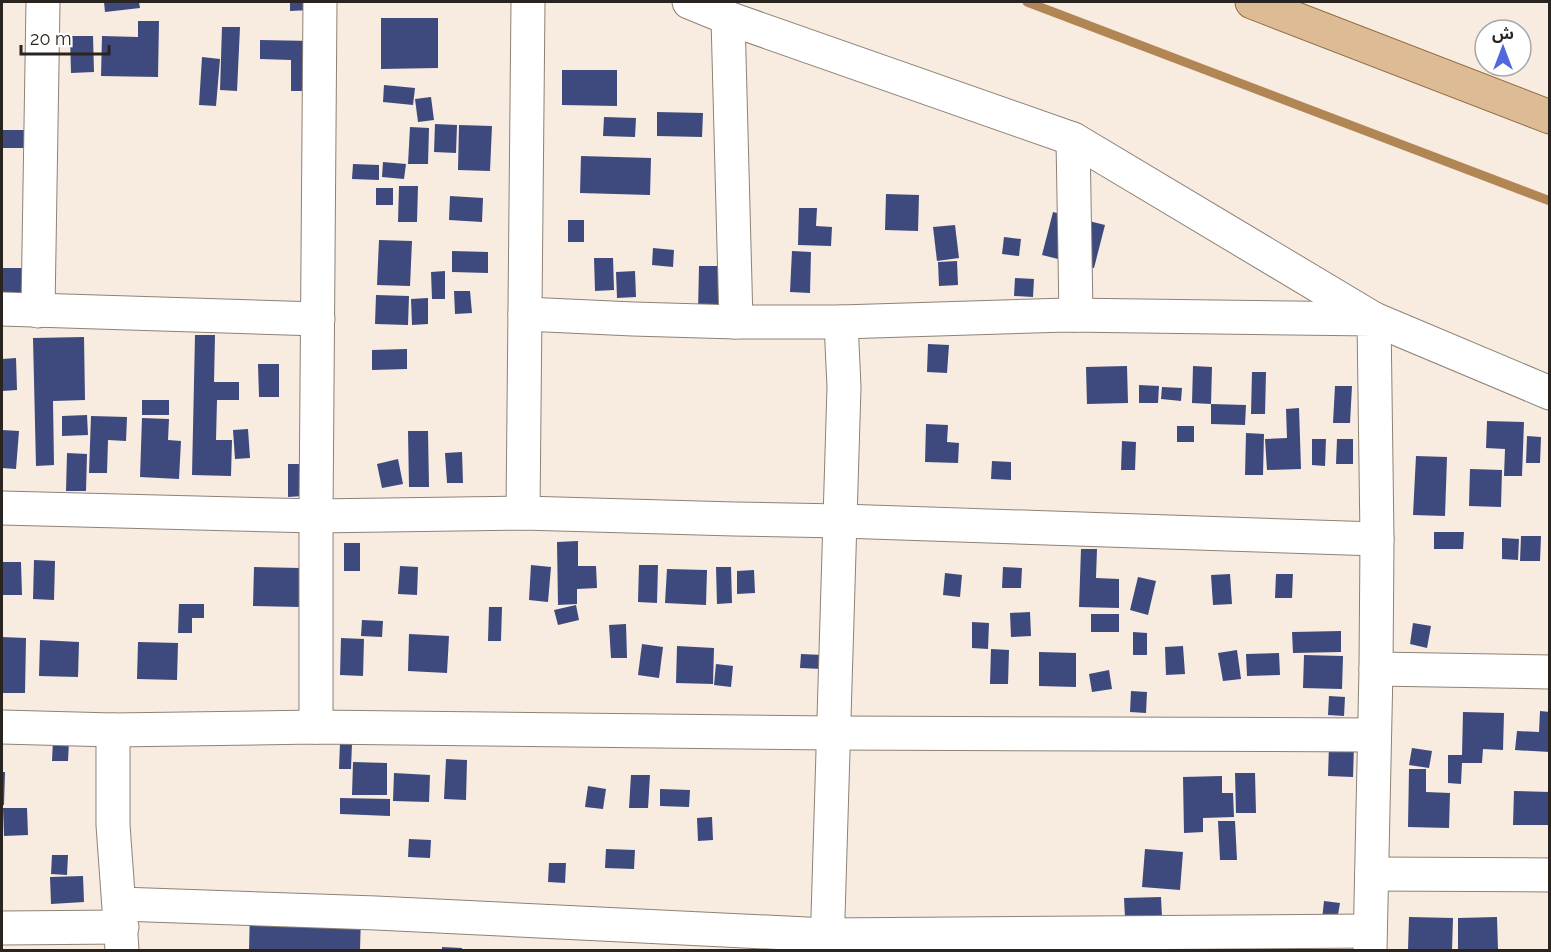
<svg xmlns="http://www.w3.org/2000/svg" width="1551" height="952" viewBox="0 0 1551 952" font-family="Raleway,'Noto Sans Arabic',sans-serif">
	<rect width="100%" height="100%" fill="#f8ebdf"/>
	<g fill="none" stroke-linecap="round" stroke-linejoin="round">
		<polyline stroke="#b28555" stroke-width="9" points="1027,2 1550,201"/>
	</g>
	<g fill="#3e4a7d">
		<polygon points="104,2 139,2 140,8 105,12"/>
		<polygon points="290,2 310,2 310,10 290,11"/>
		<polygon points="381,18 438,18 438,68 381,69"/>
		<polygon points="138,21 159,21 158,77 101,76 102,36 138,37"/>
		<polygon points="222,27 240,27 237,91 220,90"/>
		<polygon points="70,36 93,36 94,72 71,73"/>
		<polygon points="260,40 312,41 311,91 291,91 291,60 260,59"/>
		<polygon points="202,57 220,59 216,106 199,105"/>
		<polygon points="562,70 617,70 617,106 562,105"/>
		<polygon points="384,85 415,88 413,105 383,102"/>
		<polygon points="431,97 434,120 418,122 415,99"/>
		<polygon points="657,112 703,113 702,137 657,136"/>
		<polygon points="604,117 636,118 635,137 603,136"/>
		<polygon points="435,124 457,125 456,153 434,152"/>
		<polygon points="459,125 492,126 490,171 458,170"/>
		<polygon points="410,127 429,128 428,164 408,164"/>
		<polygon points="3,130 27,130 28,148 3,148"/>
		<polygon points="581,156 651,158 650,195 580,193"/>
		<polygon points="383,162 406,164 404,179 382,177"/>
		<polygon points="353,164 379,165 379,180 352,179"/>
		<polygon points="399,186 418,186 417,222 398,222"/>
		<rect x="376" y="188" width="17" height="17"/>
		<polygon points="886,194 919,195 918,231 885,230"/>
		<polygon points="450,196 483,198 482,222 449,220"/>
		<polygon points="799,208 817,208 816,226 832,227 831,246 798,245"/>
		<polygon points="1053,212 1105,225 1094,268 1042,255"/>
		<rect x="568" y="220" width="16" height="22"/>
		<polygon points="955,225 959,258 937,261 933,227"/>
		<polygon points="1004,237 1021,239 1019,256 1002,254"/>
		<polygon points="379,240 412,241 410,286 377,285"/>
		<polygon points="653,248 674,250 673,267 652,265"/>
		<polygon points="452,251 488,252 488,273 452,272"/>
		<polygon points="792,251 811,252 810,293 790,292"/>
		<polygon points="594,258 613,258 614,290 595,291"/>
		<polygon points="957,261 958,285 939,286 938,262"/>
		<polygon points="699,266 723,266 722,314 698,313"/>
		<rect x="2" y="268" width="20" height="24"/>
		<polygon points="445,271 445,299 432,299 431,272"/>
		<polygon points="635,271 636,297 617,298 616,272"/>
		<polygon points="1015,278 1034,279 1033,297 1014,296"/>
		<polygon points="454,291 470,291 472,313 455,314"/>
		<polygon points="376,295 409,296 408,325 375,324"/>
		<polygon points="428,298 428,324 412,325 411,299"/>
		<polygon points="195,335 215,335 214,382 239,382 239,400 217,400 216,440 232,440 231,476 192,475"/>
		<polygon points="84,337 85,400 53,401 54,465 36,466 33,338"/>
		<polygon points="928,344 949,345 947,373 927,372"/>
		<polygon points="407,349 407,369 372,370 372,350"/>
		<polygon points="16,358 17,390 2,391 2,359"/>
		<polygon points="258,364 279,364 279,397 259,397"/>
		<polygon points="1127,366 1128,403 1087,404 1086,367"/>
		<polygon points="1193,366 1212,367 1211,404 1192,403"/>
		<polygon points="1252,372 1266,372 1265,414 1251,414"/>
		<polygon points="1139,385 1159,386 1158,403 1139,403"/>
		<polygon points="1335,386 1352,386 1350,423 1333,423"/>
		<polygon points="1162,387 1182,388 1181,401 1161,399"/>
		<rect x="142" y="400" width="27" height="15"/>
		<polygon points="1211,404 1246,405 1245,425 1211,424"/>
		<polygon points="1299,408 1301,469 1267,470 1265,439 1287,438 1286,409"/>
		<polygon points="87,415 88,435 62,436 62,416"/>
		<polygon points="91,416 127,417 126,441 108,440 107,473 89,473"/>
		<polygon points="142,418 169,419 168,440 181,441 179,479 140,477"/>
		<polygon points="1487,421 1524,422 1522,476 1504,476 1505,449 1486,448"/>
		<polygon points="926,424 948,425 947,442 959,443 958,463 925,462"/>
		<rect x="1177" y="426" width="17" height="16"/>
		<polygon points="248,429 250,458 235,459 233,430"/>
		<polygon points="2,430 19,431 16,469 2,468"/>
		<polygon points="408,431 428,431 429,487 409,487"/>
		<polygon points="1246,433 1264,434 1263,475 1245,475"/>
		<polygon points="1527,436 1541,437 1540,463 1526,463"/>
		<polygon points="1312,439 1326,439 1325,466 1312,465"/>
		<polygon points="1337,439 1353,439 1353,464 1336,464"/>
		<polygon points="1122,441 1136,442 1135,470 1121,470"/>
		<polygon points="462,452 463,483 447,483 445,453"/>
		<polygon points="67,453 87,454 86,491 66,491"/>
		<polygon points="1416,456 1447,457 1445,516 1413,515"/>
		<polygon points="398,459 403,484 382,488 377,464"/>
		<polygon points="992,461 1011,462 1011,480 991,479"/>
		<polygon points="288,464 304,464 304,496 288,497"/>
		<polygon points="1470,469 1502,470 1501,507 1469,506"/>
		<polygon points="1434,532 1464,532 1463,549 1434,549"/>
		<polygon points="1521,536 1541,536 1540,561 1520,561"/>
		<polygon points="1502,538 1519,539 1518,560 1502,559"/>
		<polygon points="578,541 578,566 596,566 597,588 577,589 577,604 558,605 557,542"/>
		<rect x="344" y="543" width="16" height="28"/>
		<polygon points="1081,549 1097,549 1096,578 1119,579 1119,608 1079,607"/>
		<polygon points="34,560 55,561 54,600 33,599"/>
		<polygon points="2,562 21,562 22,595 2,595"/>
		<polygon points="531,565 551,567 548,602 529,600"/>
		<polygon points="639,565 658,565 657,603 638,602"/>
		<polygon points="400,566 418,567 417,595 398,594"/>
		<polygon points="254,567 300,568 300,607 253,606"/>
		<polygon points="716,567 731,567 732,603 717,604"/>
		<polygon points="1003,567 1022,568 1021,588 1002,588"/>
		<polygon points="667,569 707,570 706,605 665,603"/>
		<polygon points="754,570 755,593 737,594 737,571"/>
		<polygon points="945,573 962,575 960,597 943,595"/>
		<polygon points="1230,574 1232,604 1213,605 1211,575"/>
		<polygon points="1276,574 1293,574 1292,598 1275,598"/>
		<polygon points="1138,577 1156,581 1148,615 1130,610"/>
		<polygon points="179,604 204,604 204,618 192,618 192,633 178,633"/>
		<polygon points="576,605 579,620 558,625 554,610"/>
		<polygon points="489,607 502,607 501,641 488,641"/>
		<polygon points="1030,612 1031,636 1011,637 1010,613"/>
		<rect x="1091" y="614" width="28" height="18"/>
		<polygon points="362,620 383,621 382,637 361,636"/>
		<polygon points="972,622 989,623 988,649 972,648"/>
		<polygon points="1413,623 1431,626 1427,648 1410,644"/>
		<polygon points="626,624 627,658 611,658 609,625"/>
		<polygon points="1341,631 1341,652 1293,653 1292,632"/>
		<polygon points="1133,632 1147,633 1147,655 1133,655"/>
		<polygon points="409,634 449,636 447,673 408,671"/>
		<polygon points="2,637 26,638 25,693 2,693"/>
		<polygon points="341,638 364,639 363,676 340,675"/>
		<polygon points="40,640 79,642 78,677 39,676"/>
		<polygon points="138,642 178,643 177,680 137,679"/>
		<polygon points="642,644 663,647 659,678 638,675"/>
		<polygon points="677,646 714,648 713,684 676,683"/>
		<polygon points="1183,646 1185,674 1166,675 1165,647"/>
		<polygon points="991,649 1009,650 1008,684 990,684"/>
		<polygon points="1237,650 1241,679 1223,681 1218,653"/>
		<polygon points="1039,652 1076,653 1076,687 1039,686"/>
		<polygon points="1279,653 1280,675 1247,676 1246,654"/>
		<polygon points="801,654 823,655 822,669 800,668"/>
		<polygon points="1304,655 1343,656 1342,689 1303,688"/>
		<polygon points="716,664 733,666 731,687 714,685"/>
		<polygon points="1109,670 1112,689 1092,692 1089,674"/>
		<polygon points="1131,691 1147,692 1146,713 1130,712"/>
		<polygon points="1329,696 1345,697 1344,716 1328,715"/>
		<polygon points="1540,711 1550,712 1550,752 1515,750 1517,731 1539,732"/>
		<polygon points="1463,712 1504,713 1503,750 1483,749 1482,763 1462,763 1461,784 1448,783 1448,755 1462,755"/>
		<polygon points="53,740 69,741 68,761 52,761"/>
		<polygon points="340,743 352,743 351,769 339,769"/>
		<polygon points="1329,744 1354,745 1353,777 1328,776"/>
		<polygon points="1412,748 1432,751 1429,768 1409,765"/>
		<polygon points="446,759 467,760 466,800 444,799"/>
		<polygon points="353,762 387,763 387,795 352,795"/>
		<polygon points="1409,769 1426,769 1426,792 1450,793 1449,828 1408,827"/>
		<polygon points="2,772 5,772 4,805 2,805"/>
		<polygon points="394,773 430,775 429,802 393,801"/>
		<polygon points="1235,773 1255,773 1256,813 1236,813"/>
		<polygon points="631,775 650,775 648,808 629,808"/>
		<polygon points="1222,776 1222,793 1233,793 1234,817 1203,818 1203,832 1184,833 1183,777"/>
		<polygon points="588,786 606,789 603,809 585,807"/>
		<polygon points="660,789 690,790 689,807 660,806"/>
		<polygon points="1514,791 1550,792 1549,825 1513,825"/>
		<polygon points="340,798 390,799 390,816 340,814"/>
		<polygon points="3,808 27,808 28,835 4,836"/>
		<polygon points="712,817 713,840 698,841 697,818"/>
		<polygon points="1218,821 1235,821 1237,860 1220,860"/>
		<polygon points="409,839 431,840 430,858 408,857"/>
		<polygon points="606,849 635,850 634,869 605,868"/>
		<polygon points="1145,849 1183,852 1180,890 1142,887"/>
		<polygon points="52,855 68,855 67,875 51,874"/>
		<polygon points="549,863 566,863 565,883 548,882"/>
		<polygon points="83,876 84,902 51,904 50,877"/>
		<polygon points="1161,897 1162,917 1125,918 1124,898"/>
		<polygon points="1324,901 1340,903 1337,921 1322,920"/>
		<polygon points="250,911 361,914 360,950 249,950"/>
		<polygon points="1409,917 1453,918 1452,950 1408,950"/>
		<polygon points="1497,917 1498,950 1458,950 1458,918"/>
		<polygon points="442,947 462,948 462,950 442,950"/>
	</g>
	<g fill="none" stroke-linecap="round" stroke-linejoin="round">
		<g stroke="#8d8277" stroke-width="35">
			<g id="minor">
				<polyline points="689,2 728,18 1073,139 1374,319 1550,393"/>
				<polyline points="1073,139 1076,315"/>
				<polyline points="2,309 318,319"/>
				<polyline points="38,311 43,2"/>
				<polyline points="525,314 633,319 736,322 728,18"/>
				<polyline points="736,322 841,322 1068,315 1374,319 1377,539 1376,669 1370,950"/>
				<polyline points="2,508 316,516 523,513 734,519 841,521 1377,539"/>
				<polyline points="523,513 528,2"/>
				<polyline points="1376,669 1550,672"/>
				<polyline points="2,727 113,730 316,727 833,733 1374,735"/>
				<polyline points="316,727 316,516 320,2"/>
				<polyline points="113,730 113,825 122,950"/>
				<polyline points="1372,874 1550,875"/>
				<polyline points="120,904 376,913 827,935 1370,931"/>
				<polyline points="2,928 122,927"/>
				<polyline points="827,950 844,387 841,322"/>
			</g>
		</g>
		<g stroke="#8e683e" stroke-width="35">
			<polyline id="major" points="1252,2 1550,117"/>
		</g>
		<use href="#minor" stroke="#fff" stroke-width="33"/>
		<use href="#major" stroke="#dcbb95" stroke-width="33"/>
	</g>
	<rect width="1551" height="952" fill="none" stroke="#29241f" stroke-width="6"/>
	<g transform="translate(1503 48)"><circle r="28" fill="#ffffff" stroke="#a9a7a5" stroke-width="1.5"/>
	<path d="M0-4.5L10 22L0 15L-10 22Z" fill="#5367dd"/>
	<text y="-9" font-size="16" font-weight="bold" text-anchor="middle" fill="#29241f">ش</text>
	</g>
	<path d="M21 45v9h88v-9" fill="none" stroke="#29241f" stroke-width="3"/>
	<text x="30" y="45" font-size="18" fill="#29241f" stroke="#ffffff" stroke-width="4.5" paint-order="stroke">20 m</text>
</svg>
